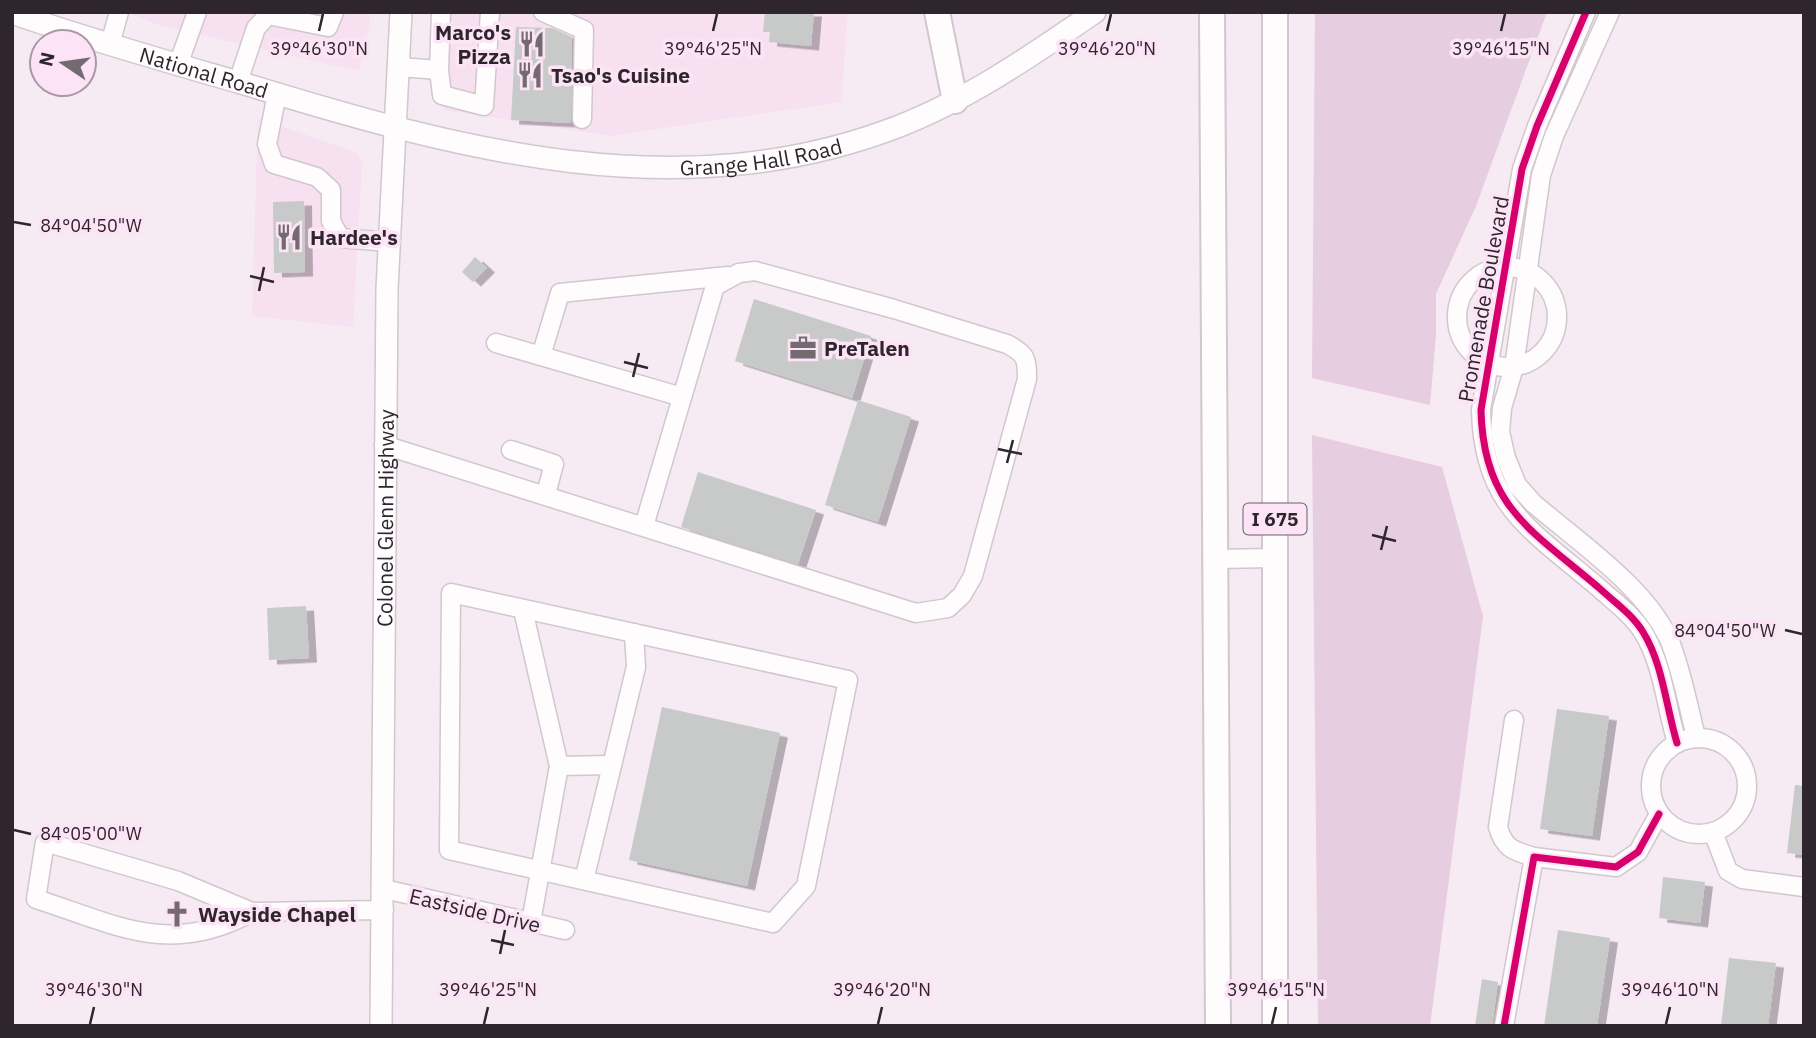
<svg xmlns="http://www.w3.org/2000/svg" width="1816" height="1038" viewBox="0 0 1816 1038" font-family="'IBM Plex Sans',sans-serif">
	<defs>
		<filter id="shadow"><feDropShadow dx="8" dy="4.5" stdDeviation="0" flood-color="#0004"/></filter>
	</defs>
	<rect width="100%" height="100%" fill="#f6eaf3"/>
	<g fill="#f7e1f1">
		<polygon points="126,12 369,12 370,25 359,71 161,26"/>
		<polygon points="433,12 848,12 841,102 610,136 445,110 431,81"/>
		<polygon points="258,118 355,152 362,161 353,327 252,316"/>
	</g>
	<g fill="#e6cde0">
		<polygon points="1315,12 1547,12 1476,206 1436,294 1436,335 1430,405 1312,378"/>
		<polygon points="1312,435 1442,467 1483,616 1430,1026 1318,1026"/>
	</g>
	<g fill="#c8cac9" filter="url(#shadow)">
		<polygon points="765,12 814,12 811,46 769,42 770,32 763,32"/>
		<polygon points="516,27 552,28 572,37 571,123 511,120"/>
		<polygon points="304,201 305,272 274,273 273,202"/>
		<polygon points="475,257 487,268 473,282 462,272"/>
		<polygon points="754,299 871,336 852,398 735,361"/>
		<polygon points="858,400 911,417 878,522 825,505"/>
		<polygon points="698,472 816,510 798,564 681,527"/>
		<polygon points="306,606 309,658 269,660 267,608"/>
		<polygon points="662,707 780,733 747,886 629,860"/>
		<polygon points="1557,709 1609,716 1592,836 1540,829"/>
		<polygon points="1795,785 1804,786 1804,855 1787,853"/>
		<polygon points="1663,877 1705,882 1700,923 1659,918"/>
		<polygon points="1558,930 1610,938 1597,1026 1544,1026"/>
		<polygon points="1729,958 1776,963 1768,1026 1721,1026"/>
		<polygon points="1482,979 1498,982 1492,1026 1475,1026"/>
	</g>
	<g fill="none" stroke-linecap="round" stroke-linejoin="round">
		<g stroke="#d1c7ce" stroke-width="21">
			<g id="minor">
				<polyline points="543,12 584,30 582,119"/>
				<path d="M1586 12 1537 126 1522 169 1481 410C1483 506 1531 530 1598 587 1613 601 1632 614 1643 632 1663 664 1666 707 1677 743"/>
				<path d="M1610 12 1554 136 1541 175 1514 367 1502 408 1500 432 1506 458 1517 485 1533 503C1577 541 1649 589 1671 644 1682 674 1689 707 1696 738"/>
				<polyline points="110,44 119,12"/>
				<polyline points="178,65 197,12"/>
				<polyline points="399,67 439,70 442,95 484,106 490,12"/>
				<polyline points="439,70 441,12"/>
				<polyline points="238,82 256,28 268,15 328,27 334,12"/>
				<polyline points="277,94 267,144 274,164 317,177 331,190 331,221 340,238 389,242"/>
				<circle cx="1507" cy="317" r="50"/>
				<polyline points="496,343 682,397"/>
				<polyline points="541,356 560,293 728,276"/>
				<path d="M384 445 916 613 948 608 962 595 973 576 1027 379C1027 358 1026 354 1007 344L894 309 755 271 739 273 715 286 644 526"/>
				<polyline points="511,450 554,464 546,494"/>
				<polyline points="1215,559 1275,558"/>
				<polygon points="451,593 848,680 806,886 773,923 449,850"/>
				<polyline points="523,610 559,766 531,922"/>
				<path d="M1514 720 1498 827C1504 849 1514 851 1534 857"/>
				<circle cx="1699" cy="786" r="48"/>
				<polyline points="559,766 612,765"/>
				<polyline points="1713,832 1728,871 1742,879 1804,887"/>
				<polyline points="584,880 636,667 634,633"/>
				<polyline points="384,889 565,930"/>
				<path d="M252 912C170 957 117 925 36 899L45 842 178 881 252 912 384 910"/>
				<polyline points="1504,1026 1534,857 1616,867 1638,852 1659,814"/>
			</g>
		</g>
		<g stroke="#d1c7ce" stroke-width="24">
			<g id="major">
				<path id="s1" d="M12 13C90 40 169 62 248 85 460 150 680 210 897 127 969 99 1031 56 1095 12"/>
				<path id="s2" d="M381 1026 387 289 401 12"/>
			</g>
		</g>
		<g stroke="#d1c7ce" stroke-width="28">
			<g id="highway">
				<polyline points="937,12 955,101"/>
				<polyline points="1212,12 1218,1026"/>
				<polyline points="1275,12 1275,1026"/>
			</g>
		</g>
		<use href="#minor" stroke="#fefcfd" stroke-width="18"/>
		<use href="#major" stroke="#fefcfd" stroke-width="21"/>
		<use href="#highway" stroke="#fefcfd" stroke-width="24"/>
		<g stroke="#fce4f6" stroke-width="11">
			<g id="cycleway">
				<path d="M1586 12 1537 126 1522 169 1481 410C1483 506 1531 530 1598 587 1613 601 1632 614 1643 632 1663 664 1666 707 1677 743"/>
				<polyline points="1504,1026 1534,857 1616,867 1638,852 1659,814"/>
			</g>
		</g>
		<use href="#cycleway" stroke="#d6006c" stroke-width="7"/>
	</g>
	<path fill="none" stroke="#2e262c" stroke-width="2.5" d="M319 31 323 14M713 31 717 14M1107 31 1111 14M1501 31 1505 14M14 222 31 225M250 276 274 282M259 291 264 267M624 362 648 368M633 377 639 353M998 449 1022 454M1007 463 1013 440M1372 535 1396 541M1381 550 1387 526M1785 630 1802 634M14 830 31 834M491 940 514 945M500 954 505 930M90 1024 94 1007M484 1024 488 1007M878 1024 882 1007M1272 1024 1276 1007M1666 1024 1670 1007"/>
	<defs>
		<g id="restaurant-bare" transform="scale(2.1)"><path d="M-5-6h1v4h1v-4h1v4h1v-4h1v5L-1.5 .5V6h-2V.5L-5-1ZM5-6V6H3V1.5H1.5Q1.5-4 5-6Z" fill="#746b72" stroke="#fce4f6" stroke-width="2.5" paint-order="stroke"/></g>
		<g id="office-bare" transform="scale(2.1)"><path d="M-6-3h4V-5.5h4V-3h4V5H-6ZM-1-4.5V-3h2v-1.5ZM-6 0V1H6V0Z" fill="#746b72" stroke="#fce4f6" stroke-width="2.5" paint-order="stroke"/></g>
		<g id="church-bare" transform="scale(2.1)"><path d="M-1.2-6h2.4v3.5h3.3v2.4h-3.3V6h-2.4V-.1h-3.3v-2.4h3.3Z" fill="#746b72" stroke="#fce4f6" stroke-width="2.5" paint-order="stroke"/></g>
	</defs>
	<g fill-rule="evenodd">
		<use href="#restaurant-bare" x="532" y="44"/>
		<use href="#restaurant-bare" x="530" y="75"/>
		<use href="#restaurant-bare" x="289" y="237"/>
		<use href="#office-bare" x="803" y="348"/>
		<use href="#church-bare" x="177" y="914"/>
	</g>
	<g text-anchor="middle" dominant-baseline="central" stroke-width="7" stroke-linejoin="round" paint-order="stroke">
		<rect fill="#fce4f6" stroke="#6c5f69" stroke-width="2" x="1243.5" y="503.5" width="63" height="31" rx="5"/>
		<g font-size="19" font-weight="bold" fill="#2e262c">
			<text x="1275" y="519">I 675</text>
		</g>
		<g font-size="21" font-weight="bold" fill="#2e262c" stroke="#fce4f6" text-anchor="start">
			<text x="511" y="32" text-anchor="end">Marco's<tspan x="511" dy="24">Pizza</tspan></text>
			<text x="551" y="75">Tsao's Cuisine</text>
			<text x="310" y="237">Hardee's</text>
			<text x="824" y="348">PreTalen</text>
			<text x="198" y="914">Wayside Chapel</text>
		</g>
		<g font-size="21" fill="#2e262c" stroke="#fce4f6">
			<text stroke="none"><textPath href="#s1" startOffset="201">National Road</textPath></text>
			<text stroke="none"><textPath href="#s1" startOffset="770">Grange Hall Road</textPath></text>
			<text transform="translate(1483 299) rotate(-80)">Promenade Boulevard</text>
			<text stroke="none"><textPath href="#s2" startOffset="508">Colonel Glenn Highway</textPath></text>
			<text transform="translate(475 910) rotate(13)">Eastside Drive</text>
		</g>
	</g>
	<g font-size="18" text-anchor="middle" fill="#2e262c" stroke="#fce4f6" stroke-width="7" stroke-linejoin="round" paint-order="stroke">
		<text x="319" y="55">39°46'30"N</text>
		<text x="713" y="55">39°46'25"N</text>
		<text x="1107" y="55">39°46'20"N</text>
		<text x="1501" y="55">39°46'15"N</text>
		<text x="91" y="232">84°04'50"W</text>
		<text x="1725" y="637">84°04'50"W</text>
		<text x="91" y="840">84°05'00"W</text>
		<text x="94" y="996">39°46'30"N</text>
		<text x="488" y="996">39°46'25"N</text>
		<text x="882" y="996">39°46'20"N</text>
		<text x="1276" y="996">39°46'15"N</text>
		<text x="1670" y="996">39°46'10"N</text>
	</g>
	<rect width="1816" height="1038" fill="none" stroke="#2e262c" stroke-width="28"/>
	<g transform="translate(63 63) rotate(283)"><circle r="33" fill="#fce4f6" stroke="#aa98a5" stroke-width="2"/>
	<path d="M0-5L12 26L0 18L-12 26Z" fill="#746b72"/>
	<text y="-10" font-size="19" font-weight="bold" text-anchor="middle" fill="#2e262c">N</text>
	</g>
</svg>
